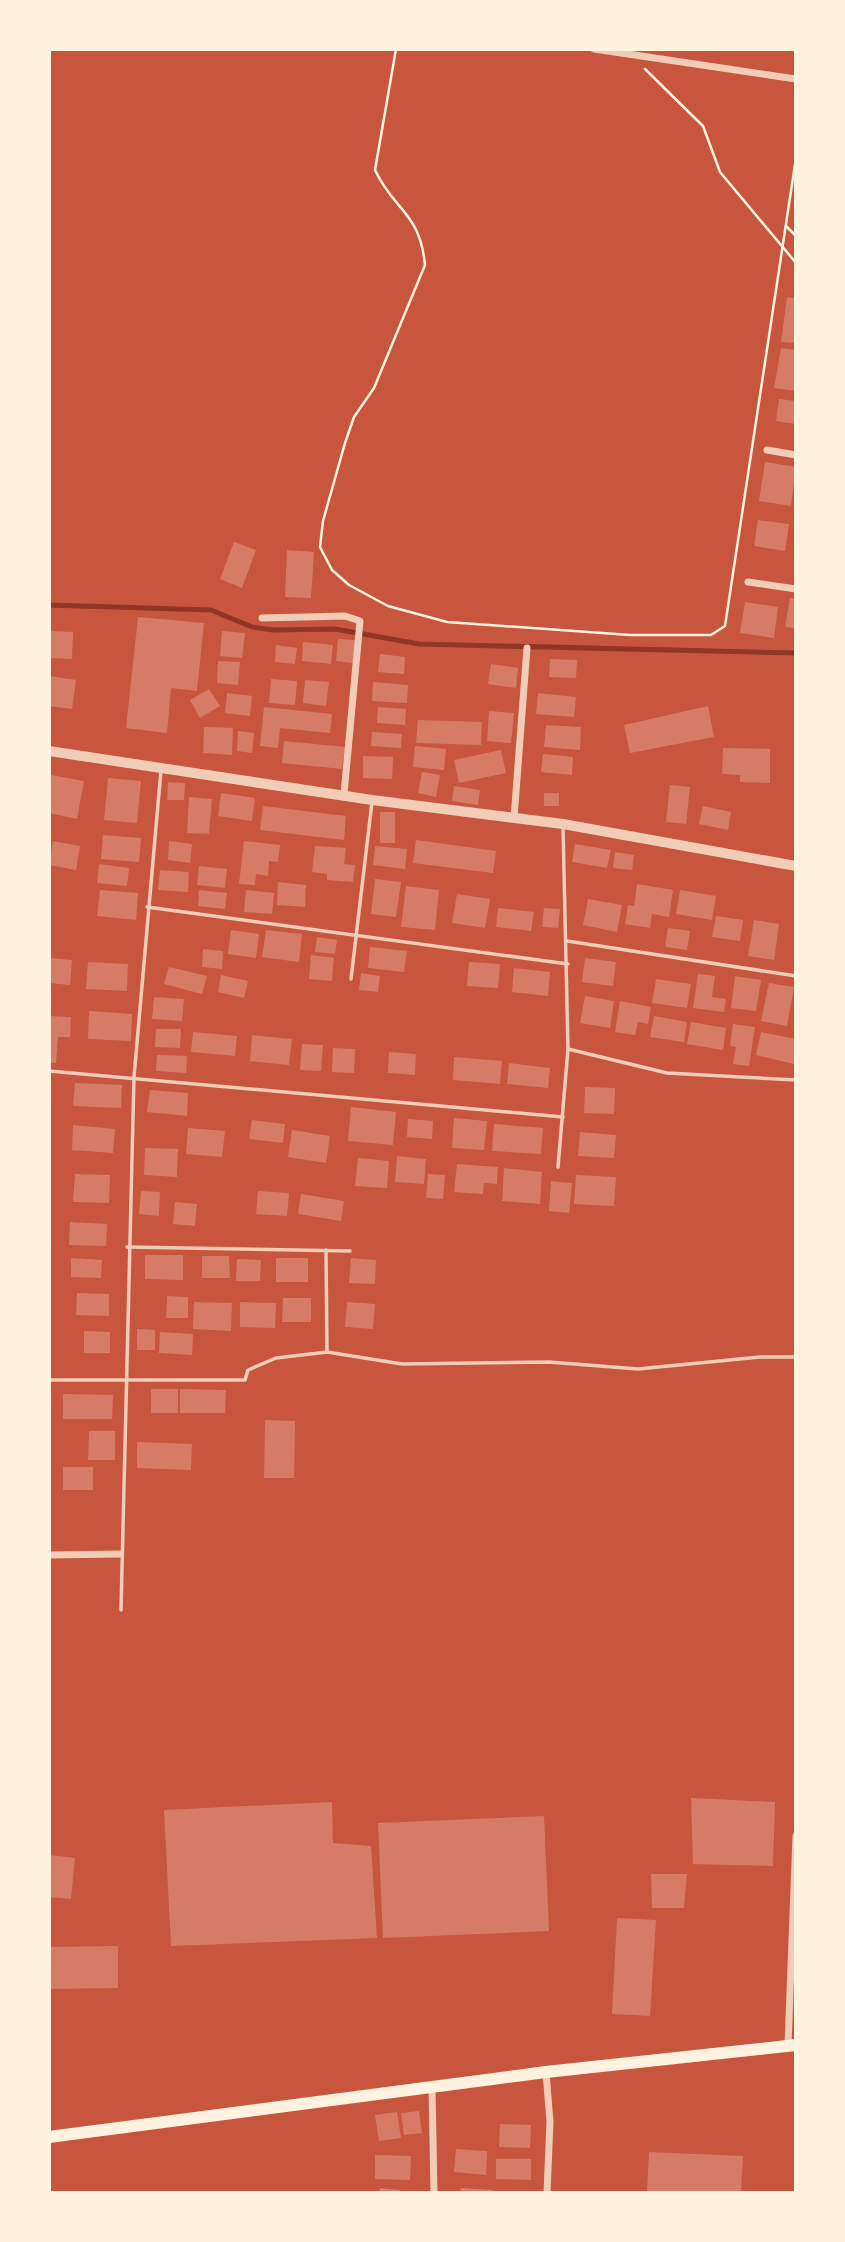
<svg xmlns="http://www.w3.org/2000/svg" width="845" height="2242" viewBox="0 0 845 2242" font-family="'Libre Baskerville',serif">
	<rect width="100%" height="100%" fill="#c8553d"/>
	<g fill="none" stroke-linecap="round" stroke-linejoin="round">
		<polyline stroke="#8f3625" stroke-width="5" points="49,605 211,610 252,627 273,630 335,629 419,644 796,653"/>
	</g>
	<g fill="#d67c66">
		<polygon points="787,297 796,298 796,343 781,342"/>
		<polygon points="781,348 796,350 796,391 774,388"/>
		<polygon points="779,399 796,401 796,424 776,421"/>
		<polygon points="765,462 796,467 791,506 759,501"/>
		<polygon points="758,520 789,524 785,551 754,546"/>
		<polygon points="234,542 256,550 242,588 220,579"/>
		<polygon points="287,550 314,552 311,598 285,597"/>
		<polygon points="790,598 796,599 796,628 785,627"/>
		<polygon points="745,602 778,607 774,638 740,633"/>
		<polygon points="138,617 204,623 197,691 171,688 167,733 126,728"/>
		<polygon points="49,631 73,632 72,659 49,658"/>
		<polygon points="222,631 245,633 242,658 220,656"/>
		<polygon points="338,639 355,640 353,663 336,661"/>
		<polygon points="303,642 333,645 331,664 302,661"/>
		<polygon points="276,645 297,648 295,664 275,662"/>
		<polygon points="380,654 405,657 404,674 378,672"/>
		<polygon points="550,659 577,660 576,678 549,677"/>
		<polygon points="218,661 240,662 238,685 217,683"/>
		<polygon points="491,664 518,668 516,688 488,684"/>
		<polygon points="50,676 76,680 72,709 49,706"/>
		<polygon points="271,679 297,681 295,705 269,703"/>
		<polygon points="305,680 329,682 326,706 303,703"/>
		<polygon points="373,682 408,685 407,703 372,701"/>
		<polygon points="209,689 220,706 200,718 190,700"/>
		<polygon points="227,693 252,696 250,716 225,713"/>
		<polygon points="538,693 576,697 574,717 536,714"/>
		<polygon points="708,706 714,737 630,753 624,725"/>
		<polygon points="264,707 332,714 330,733 280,728 278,748 260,746"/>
		<polygon points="378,707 406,709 405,725 377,723"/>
		<polygon points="489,711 514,713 511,743 487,741"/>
		<polygon points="418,720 482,722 481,745 416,743"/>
		<polygon points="546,725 581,727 580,750 544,747"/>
		<polygon points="204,727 233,728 232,755 203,753"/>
		<polygon points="238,731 254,733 252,753 237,751"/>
		<polygon points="372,732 402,734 401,748 371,746"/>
		<polygon points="284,741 345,747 342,769 282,763"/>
		<polygon points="415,746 446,749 444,770 413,767"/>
		<polygon points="723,748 770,749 770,783 740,782 740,775 722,774"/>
		<polygon points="501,750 506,773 459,783 454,760"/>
		<polygon points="543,754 573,757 572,775 541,772"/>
		<polygon points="363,756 393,757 392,779 363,778"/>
		<polygon points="422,772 440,775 436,797 418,793"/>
		<polygon points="51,775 84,781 77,819 49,813"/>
		<polygon points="108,778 141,781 137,823 104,820"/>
		<polygon points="168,782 185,783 184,800 167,800"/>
		<polygon points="670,785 690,787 686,824 666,822"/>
		<polygon points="454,786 480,790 478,805 452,801"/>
		<polygon points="221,793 255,798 252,821 218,816"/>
		<rect x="544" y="793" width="15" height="13"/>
		<polygon points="189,797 212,799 209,834 187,833"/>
		<polygon points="263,806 346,816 344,840 260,830"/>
		<polygon points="703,806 731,812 728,830 699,824"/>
		<rect x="380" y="812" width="15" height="31"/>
		<polygon points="103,835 141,838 139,862 101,859"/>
		<polygon points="416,840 496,851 493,873 413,863"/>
		<polygon points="53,841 80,846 76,870 49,865"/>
		<polygon points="169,841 192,844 190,863 168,860"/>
		<polygon points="244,841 280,845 278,862 269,861 268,876 256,874 255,885 239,884"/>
		<polygon points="575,844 611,850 607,868 572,862"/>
		<polygon points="315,846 346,848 344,864 355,865 353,882 327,880 327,874 312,872"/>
		<polygon points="375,846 407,849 405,869 373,865"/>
		<polygon points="615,852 634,855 632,870 613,868"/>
		<polygon points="99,864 129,868 127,886 97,883"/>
		<polygon points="199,866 227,869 225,888 197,885"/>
		<polygon points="160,870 189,872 188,892 158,890"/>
		<polygon points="375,879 401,882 396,917 371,914"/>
		<polygon points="278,882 306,885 305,907 277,905"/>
		<polygon points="637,884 673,890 669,917 652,914 650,928 625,924 628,905 634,906"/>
		<polygon points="406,886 439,890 435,930 401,927"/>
		<polygon points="100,890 138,893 136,920 97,916"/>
		<polygon points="199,890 227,893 225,909 198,906"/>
		<polygon points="246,890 274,893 272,914 244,912"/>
		<polygon points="680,890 716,896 712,920 676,914"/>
		<polygon points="457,894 490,899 485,928 452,923"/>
		<polygon points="588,899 622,905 617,932 583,925"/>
		<polygon points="498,908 534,912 531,931 496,927"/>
		<polygon points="544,908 560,909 558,928 542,927"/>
		<polygon points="716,916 743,920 740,941 712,937"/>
		<polygon points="754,920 779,924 774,960 748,956"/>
		<polygon points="668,928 690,931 687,950 665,947"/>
		<polygon points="231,930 259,934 256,958 228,954"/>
		<polygon points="266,930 302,934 299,962 262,957"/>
		<polygon points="317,937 337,940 335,954 315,952"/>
		<polygon points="370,947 407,951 404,972 368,968"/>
		<polygon points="203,949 223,951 222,969 202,967"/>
		<polygon points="311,955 334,958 332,981 309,979"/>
		<polygon points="49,958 72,960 70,985 49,983"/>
		<polygon points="585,958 616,962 613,986 582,982"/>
		<polygon points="88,962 128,964 127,991 86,989"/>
		<polygon points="469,962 500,964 498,988 467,986"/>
		<polygon points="169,967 207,976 202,994 164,984"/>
		<polygon points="514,968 550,972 548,996 512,992"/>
		<polygon points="361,973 380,976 378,992 359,990"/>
		<polygon points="698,974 715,976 712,997 726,999 724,1012 693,1008"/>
		<polygon points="221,975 248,981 244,998 218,992"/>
		<polygon points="735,976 761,980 756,1011 731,1008"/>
		<polygon points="656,979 691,984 687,1008 652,1003"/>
		<polygon points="769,983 794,987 787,1026 761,1021"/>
		<polygon points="585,996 614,1001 610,1028 580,1023"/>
		<polygon points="154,997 184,999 182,1021 152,1019"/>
		<polygon points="620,1001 651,1007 648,1024 638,1022 635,1035 615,1032"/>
		<polygon points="89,1011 132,1014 131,1041 88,1039"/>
		<polygon points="49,1016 71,1017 70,1037 58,1037 56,1063 49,1063"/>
		<polygon points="654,1016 687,1022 684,1042 650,1037"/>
		<polygon points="691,1022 726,1028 723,1050 687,1044"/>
		<polygon points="733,1024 755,1027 749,1066 733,1064 736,1047 730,1046"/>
		<polygon points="156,1029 181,1029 180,1048 155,1047"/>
		<polygon points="193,1032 237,1036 235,1056 191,1052"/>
		<polygon points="761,1032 796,1039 794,1064 756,1055"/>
		<polygon points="252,1035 292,1039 289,1065 250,1061"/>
		<polygon points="302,1044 323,1045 321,1071 300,1070"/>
		<polygon points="333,1048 355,1049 354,1073 332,1072"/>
		<polygon points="389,1052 416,1054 415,1075 388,1073"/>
		<polygon points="157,1055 187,1056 186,1073 156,1071"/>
		<polygon points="454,1057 502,1061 500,1084 453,1080"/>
		<polygon points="509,1063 550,1068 548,1088 507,1084"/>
		<polygon points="75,1083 122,1085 121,1108 73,1106"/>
		<polygon points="585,1087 615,1088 614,1114 584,1113"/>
		<polygon points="150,1090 188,1093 187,1116 147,1112"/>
		<polygon points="351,1107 396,1112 393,1145 348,1141"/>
		<polygon points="454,1118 487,1121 484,1150 452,1148"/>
		<polygon points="408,1119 433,1121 432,1139 407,1137"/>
		<polygon points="252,1120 285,1124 283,1143 249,1139"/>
		<polygon points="494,1124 543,1128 541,1154 492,1151"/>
		<polygon points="73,1125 115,1129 113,1153 72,1150"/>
		<polygon points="188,1128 225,1131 222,1157 186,1154"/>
		<polygon points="292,1130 330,1136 326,1163 288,1157"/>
		<polygon points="580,1132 616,1135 614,1158 578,1156"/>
		<polygon points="145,1148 178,1149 177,1177 144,1175"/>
		<polygon points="397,1156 426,1159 424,1184 395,1182"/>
		<polygon points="358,1158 389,1161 387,1188 355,1186"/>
		<polygon points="457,1164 498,1167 497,1184 484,1183 483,1194 454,1192"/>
		<polygon points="504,1168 542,1172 540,1204 502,1201"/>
		<polygon points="75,1174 110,1175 109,1203 73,1202"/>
		<polygon points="428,1174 445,1175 443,1199 426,1198"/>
		<polygon points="576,1175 616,1177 614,1206 574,1204"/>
		<polygon points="551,1181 572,1183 569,1213 549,1211"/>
		<polygon points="141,1191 160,1192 159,1216 139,1214"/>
		<polygon points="258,1191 289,1193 287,1216 256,1214"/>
		<polygon points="301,1194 344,1201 341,1221 298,1214"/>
		<polygon points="175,1202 197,1204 195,1226 173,1224"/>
		<polygon points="70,1222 107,1224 106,1246 69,1245"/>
		<polygon points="145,1255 183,1255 183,1280 145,1279"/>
		<polygon points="202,1256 229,1256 230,1278 202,1278"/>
		<polygon points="71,1258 102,1260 101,1278 71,1277"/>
		<rect x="276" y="1258" width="32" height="24"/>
		<polygon points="351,1258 376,1260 375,1284 349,1283"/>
		<polygon points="237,1259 261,1260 260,1281 236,1281"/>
		<polygon points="77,1293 109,1294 109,1316 76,1315"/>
		<polygon points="167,1296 188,1297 188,1318 166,1318"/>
		<polygon points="283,1298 311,1298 311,1322 282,1322"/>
		<polygon points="194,1302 232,1303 231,1331 193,1329"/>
		<polygon points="240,1302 276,1303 275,1328 240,1327"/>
		<polygon points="347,1302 375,1304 373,1329 345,1327"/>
		<polygon points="137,1329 155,1330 155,1350 137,1350"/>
		<polygon points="84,1331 110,1332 110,1353 84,1353"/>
		<polygon points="160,1332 193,1334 192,1355 159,1353"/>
		<rect x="151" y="1389" width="27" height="24"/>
		<polygon points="180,1389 226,1390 225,1413 180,1413"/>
		<polygon points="63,1394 113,1395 112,1419 63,1419"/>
		<polygon points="265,1420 295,1421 294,1478 264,1478"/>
		<polygon points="89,1431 115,1431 115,1460 88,1460"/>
		<polygon points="137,1442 192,1444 191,1470 137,1468"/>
		<rect x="63" y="1467" width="30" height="23"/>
		<polygon points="691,1798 775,1802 773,1866 693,1864"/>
		<polygon points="332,1802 333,1843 371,1846 377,1938 171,1946 164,1810"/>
		<polygon points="544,1816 549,1931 383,1938 378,1823"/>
		<polygon points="49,1855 75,1858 71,1899 49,1897"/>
		<polygon points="651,1874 687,1874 684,1908 652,1908"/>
		<polygon points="617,1918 656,1920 650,2016 612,2014"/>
		<polygon points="118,1946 118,1988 49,1989 49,1947"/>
		<polygon points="419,2111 422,2133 404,2135 401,2113"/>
		<polygon points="397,2112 401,2138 379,2141 375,2115"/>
		<polygon points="500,2124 531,2125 530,2148 499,2147"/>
		<polygon points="456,2149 487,2151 486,2175 454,2172"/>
		<polygon points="649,2152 743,2156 741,2193 647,2193"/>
		<polygon points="375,2155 411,2156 410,2180 375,2179"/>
		<polygon points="496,2159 531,2159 531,2180 496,2179"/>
		<polygon points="380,2188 400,2190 400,2193 379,2193"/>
		<polygon points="461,2188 493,2190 492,2193 460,2193"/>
	</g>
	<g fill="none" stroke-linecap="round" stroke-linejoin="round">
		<g stroke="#fff3e0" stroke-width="2.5">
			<path d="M396 49 375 170C394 211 420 212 425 265L374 388 354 417 345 443 323 521 320 547 332 570 349 585 388 606 447 622 630 635H711L725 626 796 158"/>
			<polyline points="645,69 703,126 720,172 796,263"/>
			<polyline points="786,226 796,236"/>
		</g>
		<g stroke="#f1ccb7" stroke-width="3.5">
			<polyline points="147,907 568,964"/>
			<polyline points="567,941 796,976"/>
			<polyline points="351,979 372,802"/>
			<polyline points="568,1049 667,1073 796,1080"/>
			<polyline points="49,1071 563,1117"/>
			<polyline points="558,1167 568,1049 563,827"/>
			<polyline points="127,1247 350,1251"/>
			<polyline points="326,1250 327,1352"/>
			<polyline points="49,1380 245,1380 248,1370 276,1358 327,1352 402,1364 549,1362 638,1369 760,1357 796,1357"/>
			<polyline points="121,1610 134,1077 161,770"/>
		</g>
		<g stroke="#f1ccb7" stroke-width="7">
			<polyline points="594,49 796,79"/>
			<polyline points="767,450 796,455"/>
			<polyline points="748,582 796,589"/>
			<polyline points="262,618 345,616 360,621 344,794"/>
			<polyline points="514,818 527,648"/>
			<polyline points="49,1555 120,1554"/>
			<polyline points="788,2045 796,1836"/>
			<polyline points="546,2072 550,2122 547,2193"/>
			<polyline points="432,2087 434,2193"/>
		</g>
		<polyline stroke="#f1ccb7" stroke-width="10" points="49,751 372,800 563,824 796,866"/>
		<polyline stroke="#fff3e0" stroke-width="12" points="49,2137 546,2072 796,2045"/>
	</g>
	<rect width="845" height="2242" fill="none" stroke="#fff3e0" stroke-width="102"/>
</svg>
